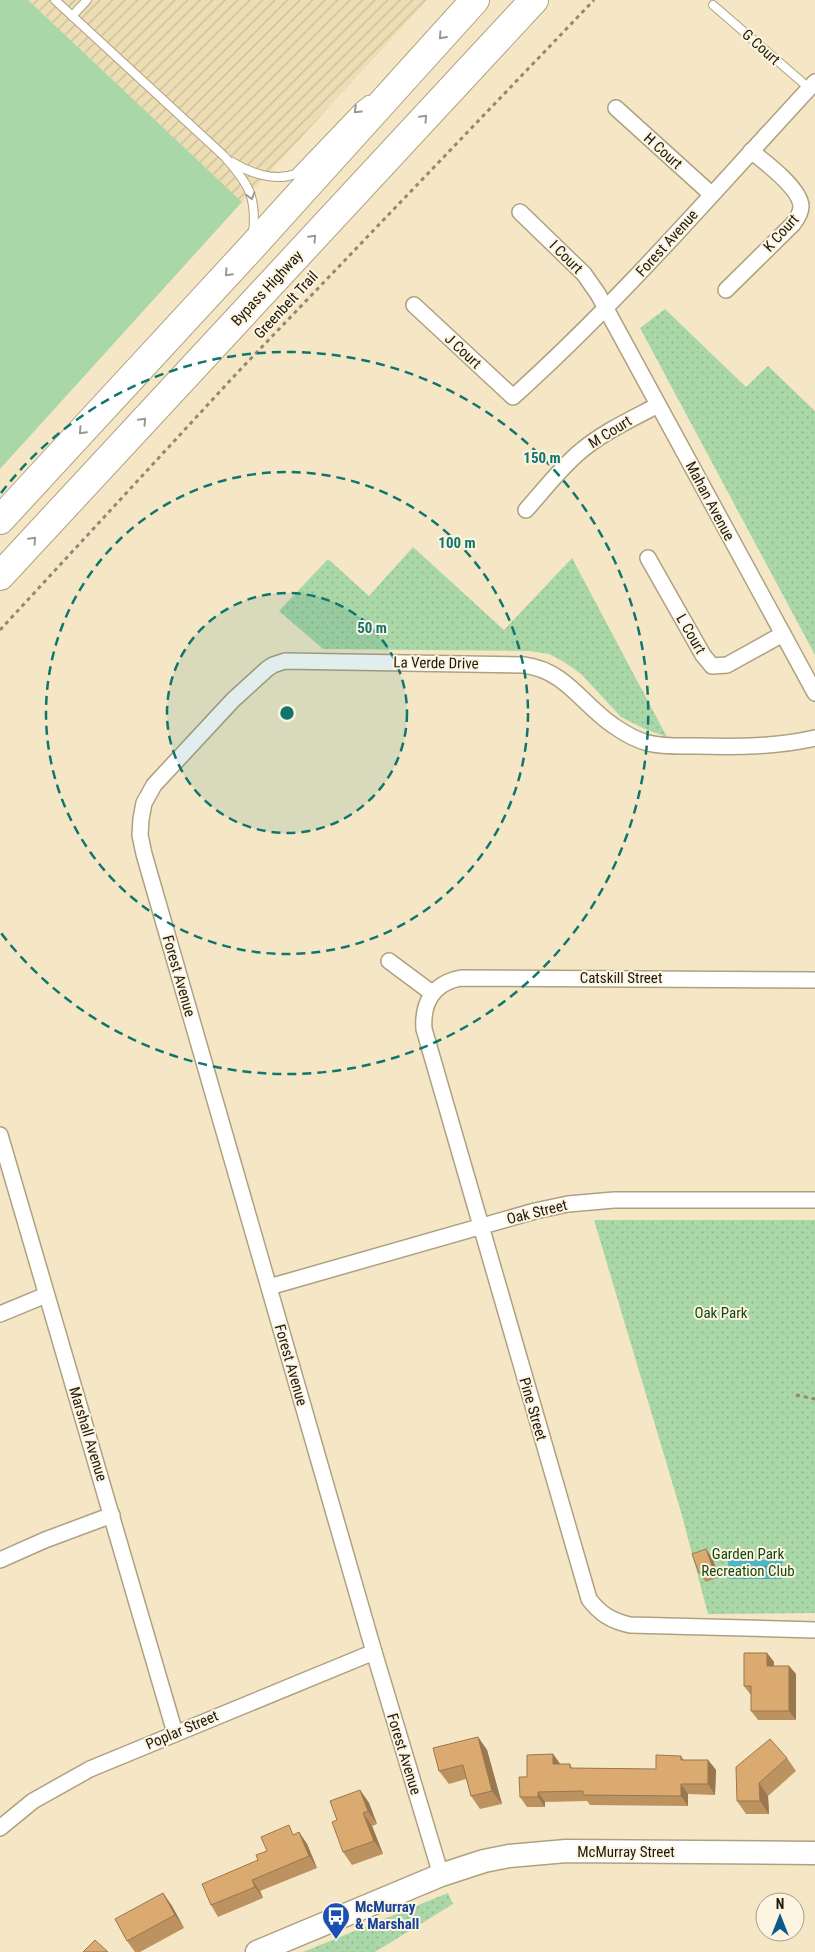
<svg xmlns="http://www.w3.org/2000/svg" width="815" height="1952" viewBox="0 0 815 1952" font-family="'Roboto Condensed',sans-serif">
	<defs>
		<pattern id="industrial-furrows" width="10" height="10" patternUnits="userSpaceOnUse" patternTransform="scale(1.25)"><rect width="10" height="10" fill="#edddb4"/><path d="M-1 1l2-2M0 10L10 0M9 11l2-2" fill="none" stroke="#cbbd9a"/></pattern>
		<pattern id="park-dots" width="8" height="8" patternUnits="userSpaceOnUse" patternTransform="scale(1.25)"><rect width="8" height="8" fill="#aad7a7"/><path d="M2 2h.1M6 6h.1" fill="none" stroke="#92b88f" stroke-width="1.8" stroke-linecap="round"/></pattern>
		<pattern id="water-waves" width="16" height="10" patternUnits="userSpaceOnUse" patternTransform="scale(1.25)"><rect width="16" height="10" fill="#52b5c3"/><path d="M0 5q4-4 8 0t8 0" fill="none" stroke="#43929d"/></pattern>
	</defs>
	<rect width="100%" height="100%" fill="#f5e7c6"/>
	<polygon fill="url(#industrial-furrows)" points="28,0 427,0 242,202"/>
	<polygon fill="#aad7a7" points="0,0 28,0 242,202 0,469"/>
	<g fill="url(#park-dots)">
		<polygon points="665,309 746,387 768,366 815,411 815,655 640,328"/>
		<polygon points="413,547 504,630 572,558 667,737 645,729 621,717 581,674 564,662 549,654 529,651 323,649 279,611 328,559 369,596"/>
		<polygon points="594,1220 815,1220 815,1613 708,1614 681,1512"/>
		<polygon points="448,1893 453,1904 375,1952 303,1952"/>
	</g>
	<polygon fill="url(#water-waves)" points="728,1560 782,1560 782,1579 729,1579"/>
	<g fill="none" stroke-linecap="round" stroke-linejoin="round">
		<g stroke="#aea181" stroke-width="10">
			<g id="lane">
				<path d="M55 0 224 156C249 184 257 197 253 234"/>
				<polyline points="713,5 809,88"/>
				<polyline points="72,16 87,0"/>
				<path d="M232 162C250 173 275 182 295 174L360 106 368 100"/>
			</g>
		</g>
		<g stroke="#aea181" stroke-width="18">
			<g id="street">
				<polyline points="616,108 711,194"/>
				<polyline points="520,212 584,274 598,294 815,693"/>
				<path d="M726 290 793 224C797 219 801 213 801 206 800 188 765 162 751 151"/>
				<path d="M414 305 513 397C621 300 716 189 815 82"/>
				<path d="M526 510C544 490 561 467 582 450 605 431 632 419 658 405"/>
				<polyline points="648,558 703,655 712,666 727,665 783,634"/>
				<polyline points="389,961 432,993"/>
				<path d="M815 980 461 978C434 983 422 1002 424 1029L589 1599C600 1614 612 1621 630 1625L815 1630"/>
				<polyline points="0,1135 175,1733"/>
				<polyline points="269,1287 535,1211 568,1204 614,1200 815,1200"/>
				<polyline points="0,1314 46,1295"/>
				<polyline points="0,1560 45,1540 112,1515"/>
				<polyline points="0,1828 33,1801 90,1769 374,1652"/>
				<path d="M441 1875 374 1652 144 854 140 835 141 819 144 803 154 785 233 700 267 669 273 665 285 661 524 665C567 671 581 704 614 726 624 733 636 740 648 743 664 747 681 746 697 746 737 747 776 747 815 738"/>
			</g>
		</g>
		<g stroke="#aea181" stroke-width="25">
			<polyline id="secondary" points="257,1952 441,1875 484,1861 509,1856 566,1851 815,1853"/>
		</g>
		<g stroke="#aea181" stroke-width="30">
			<g id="highway">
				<polyline points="0,520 251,248 475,0"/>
				<polyline points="0,576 534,0"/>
			</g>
		</g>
		<g stroke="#938971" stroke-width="3" stroke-dasharray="4 4" stroke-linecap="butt">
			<polyline points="0,630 237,373 594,0"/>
			<polyline points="796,1395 815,1399"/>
		</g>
		<use href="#lane" stroke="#fff" stroke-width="8"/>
		<use href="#street" stroke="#fff" stroke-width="15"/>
		<use href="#secondary" stroke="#fff" stroke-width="22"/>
		<use href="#highway" stroke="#fff" stroke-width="28"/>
	</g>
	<g fill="#bc9261">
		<polygon points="706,1549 712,1558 719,1577 706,1582 699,1573"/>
		<polygon points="767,1653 774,1662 774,1666 789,1666 796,1674 796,1720 758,1720 751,1711 751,1694 750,1694 744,1686"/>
		<polygon points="478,1737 487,1750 502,1804 480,1809 471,1796 466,1779 449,1784 439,1771"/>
		<polygon points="553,1754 560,1764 570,1764 572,1768 656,1769 681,1756 684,1760 708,1760 716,1770 715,1795 688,1794 688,1806 590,1805 587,1801 545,1802 545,1807 527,1807 520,1797 527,1777"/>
		<polygon points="787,1758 796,1771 768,1796 769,1814 746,1814 737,1801"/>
		<polygon points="360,1790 369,1803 377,1824 372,1826 383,1854 352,1865 343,1852 337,1820"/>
		<polygon points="299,1832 307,1844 317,1868 260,1891 263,1898 218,1917 211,1905 258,1860 267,1851"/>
		<polygon points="163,1893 172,1906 184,1928 140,1952 135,1952 127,1941"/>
	</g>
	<g fill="#99774f">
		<polygon points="706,1549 712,1558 719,1577 713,1568"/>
		<polygon points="767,1653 774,1662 774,1674 767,1666"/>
		<polygon points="789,1666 796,1674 796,1720 789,1711"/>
		<polygon points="478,1737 487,1750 502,1804 492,1791"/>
		<polygon points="553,1754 561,1765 553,1764"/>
		<polygon points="708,1760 716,1770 715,1795 708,1784"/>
		<polygon points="759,1783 768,1796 769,1814 760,1801"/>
		<polygon points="681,1784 688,1794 688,1806 681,1796"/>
		<polygon points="360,1790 369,1803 377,1824 368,1811"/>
		<polygon points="538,1792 545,1802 545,1807 538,1797"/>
		<polygon points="363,1813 372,1826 383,1854 374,1841"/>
		<polygon points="299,1832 307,1844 317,1868 309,1856"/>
		<polygon points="252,1880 260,1891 263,1898 255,1887"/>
		<polygon points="163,1893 172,1906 184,1928 175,1915"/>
	</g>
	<g fill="#dbaa71" stroke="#99774f">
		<polygon points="706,1549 713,1568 699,1573 692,1554"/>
		<polygon points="744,1653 767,1653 767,1666 789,1666 789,1711 751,1711 751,1686 744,1686"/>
		<polygon points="478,1737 492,1791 471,1796 463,1765 439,1771 433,1748"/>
		<polygon points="770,1739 787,1758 759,1783 760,1801 737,1801 736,1767"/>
		<polygon points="553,1754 553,1764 570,1764 570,1768 656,1769 656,1755 681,1756 681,1760 708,1760 708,1784 681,1784 681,1796 583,1795 583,1791 538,1792 538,1797 520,1797 519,1777 527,1777 527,1755"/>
		<polygon points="360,1790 368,1811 363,1813 374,1841 343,1852 332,1822 337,1820 330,1801"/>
		<polygon points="289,1825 293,1835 299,1832 309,1856 252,1880 255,1887 211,1905 202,1884 258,1860 256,1855 267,1851 261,1837"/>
		<polygon points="163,1893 175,1915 127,1941 115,1919"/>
		<polygon points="95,1940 108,1952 83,1952"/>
	</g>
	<defs><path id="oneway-chevron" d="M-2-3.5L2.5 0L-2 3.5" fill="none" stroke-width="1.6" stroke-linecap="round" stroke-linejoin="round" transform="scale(1.25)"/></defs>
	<g stroke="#9a9892">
		<use href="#oneway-chevron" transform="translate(442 36) rotate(132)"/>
		<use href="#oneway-chevron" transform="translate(357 110) rotate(136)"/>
		<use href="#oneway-chevron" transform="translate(424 118) rotate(-47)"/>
		<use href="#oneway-chevron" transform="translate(251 196) rotate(74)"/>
		<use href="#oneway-chevron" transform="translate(313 238) rotate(-47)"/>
		<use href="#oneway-chevron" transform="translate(228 273) rotate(133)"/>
		<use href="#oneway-chevron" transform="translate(143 421) rotate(-47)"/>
		<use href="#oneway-chevron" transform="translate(82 431) rotate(133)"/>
		<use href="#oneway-chevron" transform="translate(33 540) rotate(-47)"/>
	</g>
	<circle cx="287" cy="713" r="120" fill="#0f766e" fill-opacity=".12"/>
	<g fill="none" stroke="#0f766e" stroke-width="2.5" stroke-dasharray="9 6">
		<circle cx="287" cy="713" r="120"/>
		<circle cx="287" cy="713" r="241"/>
		<path d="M1 493A361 361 0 1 1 1 933"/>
	</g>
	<defs>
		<g id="bus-pin" transform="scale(1.4375)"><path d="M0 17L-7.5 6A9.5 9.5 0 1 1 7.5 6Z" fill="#1a4fb4" stroke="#fdf5e1"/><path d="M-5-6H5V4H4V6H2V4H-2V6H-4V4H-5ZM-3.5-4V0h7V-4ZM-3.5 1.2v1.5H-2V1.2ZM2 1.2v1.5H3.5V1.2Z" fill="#fff"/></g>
	</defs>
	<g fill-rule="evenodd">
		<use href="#bus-pin" x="336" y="1916"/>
	</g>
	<g text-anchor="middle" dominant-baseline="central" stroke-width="4" stroke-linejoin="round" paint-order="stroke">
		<g font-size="15" fill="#1e190c" stroke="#fdf5e1">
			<text transform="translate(761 47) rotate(42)">G Court</text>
			<text transform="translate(663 151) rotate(42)">H Court</text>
			<text transform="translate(781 233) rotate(-48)">K Court</text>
			<text transform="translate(667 243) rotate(-48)">Forest Avenue</text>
			<text transform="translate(566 257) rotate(45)">I Court</text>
			<text transform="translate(267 288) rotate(-47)">Bypass Highway</text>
			<text transform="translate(286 305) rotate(-47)">Greenbelt Trail</text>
			<text transform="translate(463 351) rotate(43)">J Court</text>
			<text transform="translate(610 432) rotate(-32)">M Court</text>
			<text transform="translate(710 501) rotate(62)">Mahan Avenue</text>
			<text transform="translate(691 634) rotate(60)">L Court</text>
			<text transform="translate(436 663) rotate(1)">La Verde Drive</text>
			<text transform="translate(179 976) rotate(74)">Forest Avenue</text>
			<text x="621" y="978">Catskill Street</text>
			<text transform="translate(537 1212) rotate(-14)">Oak Street</text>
			<text transform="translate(291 1365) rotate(74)">Forest Avenue</text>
			<text transform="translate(533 1409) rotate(74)">Pine Street</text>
			<text transform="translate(88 1434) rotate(73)">Marshall Avenue</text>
			<text transform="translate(182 1730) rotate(-23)">Poplar Street</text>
			<text transform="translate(404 1754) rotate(73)">Forest Avenue</text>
			<text x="626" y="1852">McMurray Street</text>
		</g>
		<g font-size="15" fill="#124813" stroke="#fdf5e1">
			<text x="721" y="1313">Oak Park</text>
			<text x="748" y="1554">Garden Park<tspan x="748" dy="17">Recreation Club</tspan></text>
		</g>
		<g font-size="15" font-weight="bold" fill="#164399" stroke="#fdf5e1" text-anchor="start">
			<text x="355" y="1907">McMurray<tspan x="355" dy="17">&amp; Marshall</tspan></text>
		</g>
	</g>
	<circle cx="287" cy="713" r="8" fill="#0f766e" stroke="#fdf5e1" stroke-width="2.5"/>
	<g font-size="15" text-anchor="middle" font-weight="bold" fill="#0f766e" stroke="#fdf5e1" stroke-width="4" stroke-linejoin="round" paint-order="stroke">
		<text x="542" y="463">150 m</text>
		<text x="457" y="548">100 m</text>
		<text x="372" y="633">50 m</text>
	</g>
	<g transform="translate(780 1917)"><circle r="24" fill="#fdf5e1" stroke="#a49d8c"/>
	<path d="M0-4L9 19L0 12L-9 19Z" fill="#0b5a8d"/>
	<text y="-8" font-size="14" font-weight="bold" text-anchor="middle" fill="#1e190c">N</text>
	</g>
</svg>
